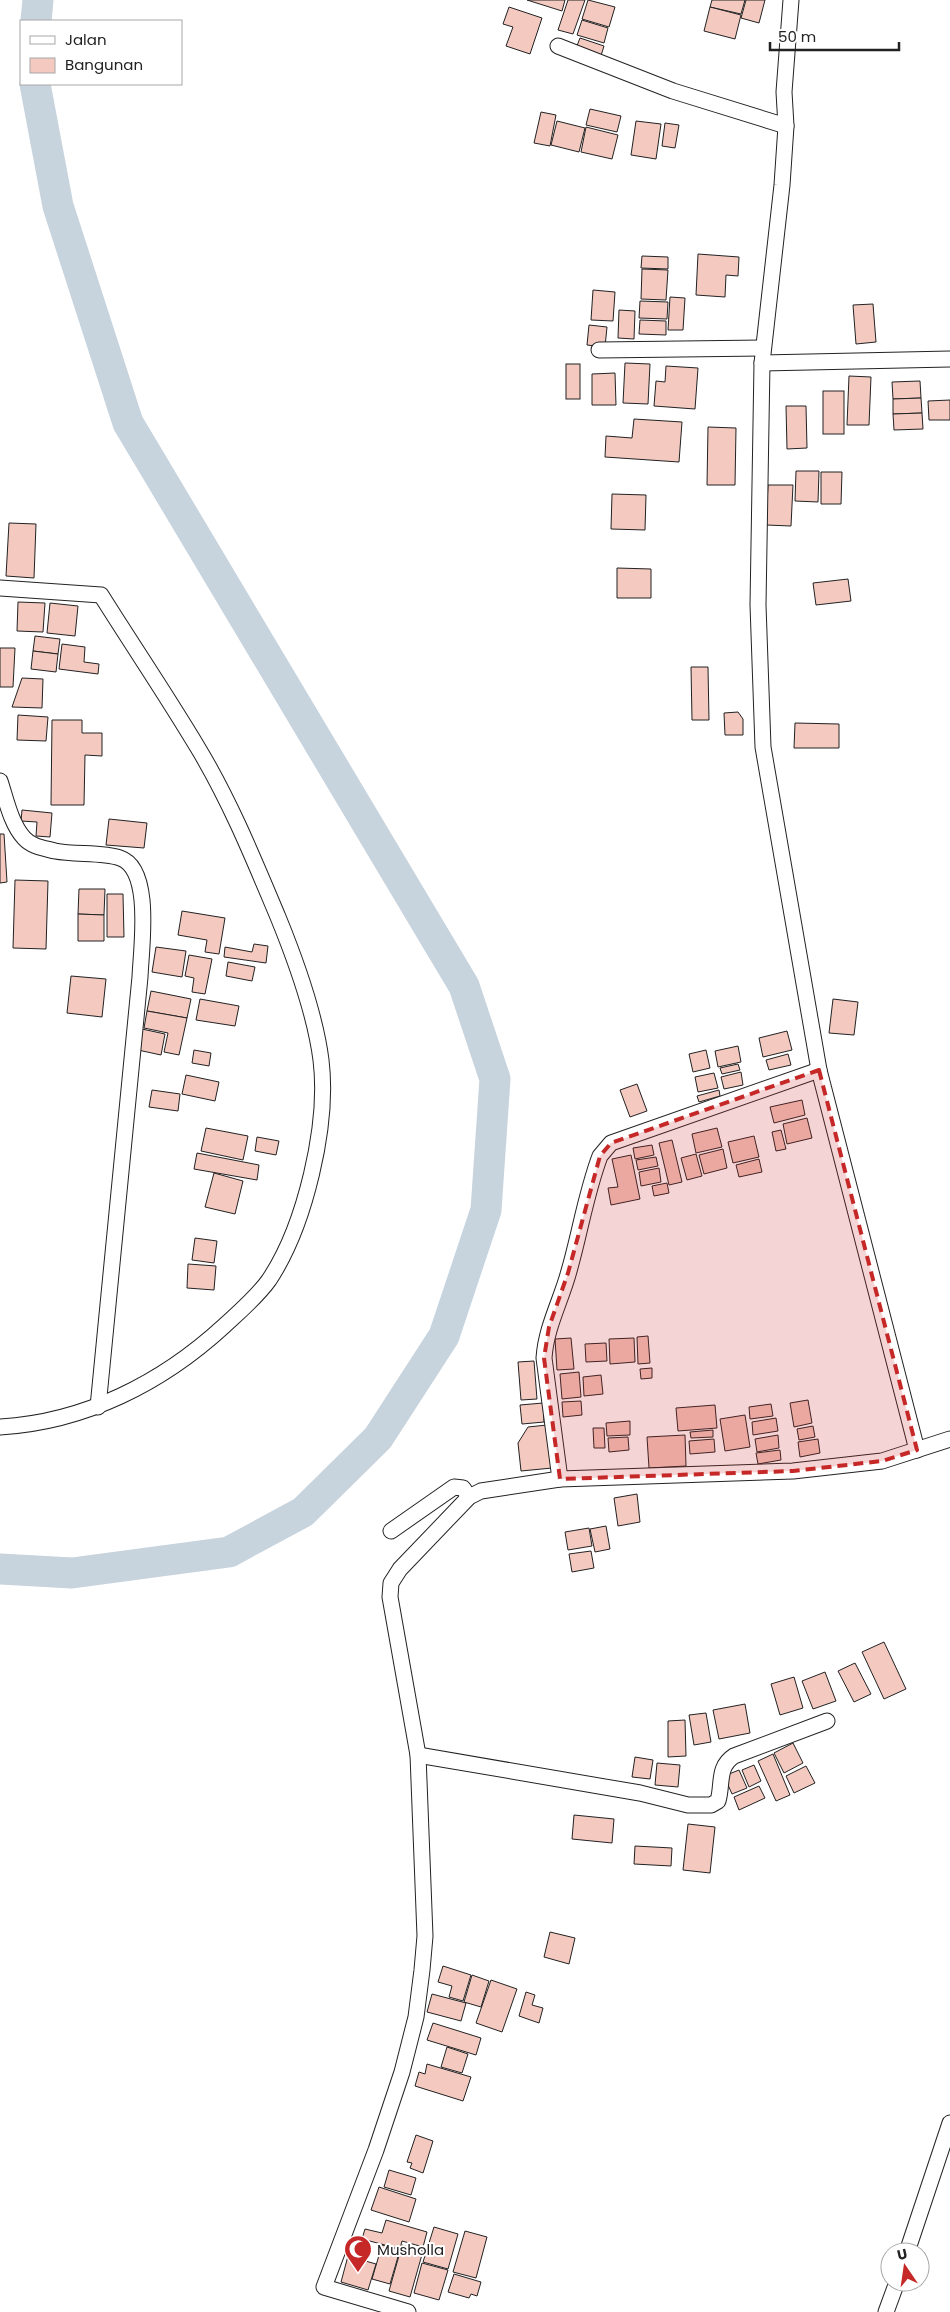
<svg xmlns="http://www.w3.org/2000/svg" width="950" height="2312" viewBox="0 0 950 2312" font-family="Poppins,sans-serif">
	<rect width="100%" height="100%" fill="#fff"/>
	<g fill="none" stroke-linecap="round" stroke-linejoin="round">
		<g stroke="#c7d3dd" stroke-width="31">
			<polyline points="36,21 38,0"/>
			<polyline points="0,1569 72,1573 229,1552 303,1512 378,1438 444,1336 486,1210 495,1079 464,986 128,423 58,206 35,84"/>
		</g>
	</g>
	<g fill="#f3c9c0" stroke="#222">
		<polygon points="527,0 565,0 562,11"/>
		<polygon points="568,0 585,0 573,34 558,30"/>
		<polygon points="588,0 615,7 609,27 582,19"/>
		<polygon points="712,0 745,0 741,14 710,7"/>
		<polygon points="746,0 765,0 759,23 741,18"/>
		<polygon points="509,7 542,18 530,54 506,46 513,27 503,24"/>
		<polygon points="710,7 741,15 735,39 704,31"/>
		<polygon points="582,20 608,28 604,43 577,35"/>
		<polygon points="580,38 604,46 600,59 575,51"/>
		<polygon points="590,109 621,116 617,132 586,125"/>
		<polygon points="541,112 556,115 550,146 534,143"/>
		<polygon points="557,121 585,128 579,152 551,145"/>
		<polygon points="636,121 661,124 656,159 631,155"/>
		<polygon points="665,123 679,125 675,148 662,146"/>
		<polygon points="586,127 618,135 612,159 581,152"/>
		<polygon points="698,254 739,257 738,276 726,275 725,297 696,295"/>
		<polygon points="642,256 668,257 668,269 641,268"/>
		<polygon points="642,269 668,270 666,300 641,299"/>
		<polygon points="593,290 615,292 613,321 591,320"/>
		<polygon points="670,297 685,298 683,330 668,330"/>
		<polygon points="640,301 668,302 667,319 639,318"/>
		<polygon points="873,304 876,342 856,344 853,305"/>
		<polygon points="619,310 635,311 634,339 618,338"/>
		<polygon points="640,320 666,321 666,335 639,334"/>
		<polygon points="589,325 607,327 605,347 587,345"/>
		<polygon points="625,363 650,364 648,404 623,403"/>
		<rect x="566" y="364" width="14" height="35"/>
		<polygon points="666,366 698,368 695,409 654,406 656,381 665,382"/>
		<polygon points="615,373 616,405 592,405 592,374"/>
		<polygon points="849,376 871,377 869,425 847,425"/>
		<polygon points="920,381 921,398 893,399 892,382"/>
		<rect x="823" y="391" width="21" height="43"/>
		<polygon points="921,398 922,413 893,414 893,399"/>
		<polygon points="950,400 950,420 929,420 928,401"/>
		<polygon points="786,406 806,406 807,448 787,449"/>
		<polygon points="922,413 923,429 894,430 893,414"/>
		<polygon points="634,419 682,422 679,462 605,457 606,436 632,438"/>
		<polygon points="708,427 736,428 735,485 707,485"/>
		<polygon points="796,471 819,471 818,502 795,501"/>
		<polygon points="821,472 842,472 841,504 821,504"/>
		<polygon points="768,485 793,485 791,526 766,525"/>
		<polygon points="612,494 646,495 645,530 611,529"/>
		<polygon points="9,523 36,524 34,578 6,576"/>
		<polygon points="617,568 651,569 651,598 617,598"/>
		<polygon points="848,579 851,601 816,605 813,583"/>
		<polygon points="18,602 45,603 43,632 17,631"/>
		<polygon points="50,603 78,606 75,636 47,633"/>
		<polygon points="35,636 60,639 58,654 33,651"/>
		<polygon points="62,644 85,647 84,662 99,664 98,674 59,669"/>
		<polygon points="0,648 15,648 13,687 0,687"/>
		<polygon points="33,651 58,654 56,672 31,669"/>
		<polygon points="691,667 708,667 709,720 692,720"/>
		<polygon points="22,678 43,679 42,708 12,707"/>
		<polygon points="738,712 743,719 743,735 725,735 724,713"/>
		<polygon points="18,715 48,717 46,741 17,740"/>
		<polygon points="52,720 82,720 82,733 102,733 102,756 85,755 84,805 51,805"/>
		<polygon points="795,723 839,724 839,748 794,748"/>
		<polygon points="22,810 52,813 50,837 36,836 37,822 21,821"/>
		<polygon points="109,819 147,823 144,848 106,845"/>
		<polygon points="0,834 4,834 7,882 0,883"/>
		<polygon points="15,880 48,881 46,949 13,948"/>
		<polygon points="79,889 105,889 104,915 78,914"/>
		<polygon points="107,894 123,894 124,937 107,937"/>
		<polygon points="182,911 225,918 219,954 205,952 207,940 178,935"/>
		<polygon points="78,914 104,915 104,941 78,941"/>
		<polygon points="254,944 268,946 266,963 224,957 225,947 252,952"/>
		<polygon points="156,947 186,951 182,977 152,972"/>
		<polygon points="189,955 212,959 205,994 192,992 194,978 185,976"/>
		<polygon points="228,962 255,967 252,981 226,976"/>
		<polygon points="71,976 106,979 102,1017 67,1013"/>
		<polygon points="151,991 191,999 187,1018 147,1011"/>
		<polygon points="200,999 239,1006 235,1026 196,1020"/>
		<polygon points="833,999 858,1002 854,1035 829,1033"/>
		<polygon points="147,1011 187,1018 179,1055 164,1052 168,1033 144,1028"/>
		<polygon points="142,1029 165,1034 161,1055 138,1050"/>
		<polygon points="787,1031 792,1050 763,1057 759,1038"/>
		<polygon points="738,1046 741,1062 718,1067 715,1051"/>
		<polygon points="194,1050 211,1053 209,1066 192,1063"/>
		<polygon points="706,1050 710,1068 693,1072 689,1054"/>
		<polygon points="788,1054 791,1065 769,1070 766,1060"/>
		<polygon points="738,1064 740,1070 722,1074 720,1068"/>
		<polygon points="741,1072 743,1085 724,1089 721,1077"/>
		<polygon points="714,1073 718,1088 698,1092 695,1077"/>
		<polygon points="186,1075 219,1082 215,1101 182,1094"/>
		<polygon points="637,1084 647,1111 630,1117 620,1090"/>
		<polygon points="152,1090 180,1094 178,1111 149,1107"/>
		<polygon points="719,1090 720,1096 699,1102 697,1096"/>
		<polygon points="802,1100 805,1115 774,1123 770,1107"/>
		<polygon points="807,1118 812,1138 787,1144 783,1124"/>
		<polygon points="206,1128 248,1136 243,1160 201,1151"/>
		<polygon points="717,1128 722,1147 696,1153 692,1134"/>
		<polygon points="781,1130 786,1149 776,1151 772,1132"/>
		<polygon points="754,1136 759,1157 733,1163 728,1142"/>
		<polygon points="257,1137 279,1141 276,1155 255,1151"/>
		<polygon points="672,1140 682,1182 669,1185 659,1143"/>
		<polygon points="652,1145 654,1155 635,1159 633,1148"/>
		<polygon points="723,1149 727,1168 704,1174 699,1155"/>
		<polygon points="197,1153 259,1165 257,1180 194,1169"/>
		<polygon points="696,1154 702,1176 687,1180 681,1158"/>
		<polygon points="631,1155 640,1199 611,1205 608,1188 618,1187 612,1159"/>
		<polygon points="656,1157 658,1166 638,1170 636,1160"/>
		<polygon points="759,1159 762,1172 739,1177 736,1165"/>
		<polygon points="659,1168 661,1182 641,1186 639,1172"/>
		<polygon points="214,1173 243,1181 235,1214 205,1207"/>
		<polygon points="667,1183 669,1193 654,1196 652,1186"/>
		<polygon points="195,1238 217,1241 214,1263 192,1260"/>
		<polygon points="188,1264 216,1266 214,1290 187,1288"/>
		<polygon points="648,1336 650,1363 638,1364 637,1337"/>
		<polygon points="571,1338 574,1369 557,1370 555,1339"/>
		<polygon points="634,1338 635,1362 610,1364 609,1339"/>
		<polygon points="606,1343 607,1361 586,1362 585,1344"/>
		<polygon points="534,1361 537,1399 521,1400 518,1362"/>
		<polygon points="652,1368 652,1378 641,1379 640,1369"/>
		<polygon points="579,1372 581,1397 562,1399 560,1374"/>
		<polygon points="601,1375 603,1394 584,1396 583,1377"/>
		<polygon points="808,1400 812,1423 794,1427 790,1403"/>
		<polygon points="581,1401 582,1415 563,1417 562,1402"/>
		<polygon points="543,1403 544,1422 522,1424 520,1405"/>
		<polygon points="771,1404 773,1416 750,1419 749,1407"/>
		<polygon points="715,1405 717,1428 678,1431 676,1408"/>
		<polygon points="745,1415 750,1447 725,1451 720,1419"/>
		<polygon points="776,1418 778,1431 753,1435 752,1422"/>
		<polygon points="630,1421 630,1435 607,1436 606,1423"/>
		<polygon points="547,1425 552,1468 521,1471 518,1443 528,1427"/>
		<polygon points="813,1426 815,1437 799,1440 797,1429"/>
		<polygon points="593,1428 604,1428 605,1448 594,1448"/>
		<polygon points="713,1430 713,1437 691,1438 690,1432"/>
		<polygon points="685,1435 686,1466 649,1468 647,1437"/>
		<polygon points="778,1435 779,1448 757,1452 755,1439"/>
		<polygon points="628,1437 629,1450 609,1452 608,1438"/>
		<polygon points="714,1439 715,1452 690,1454 689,1441"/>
		<polygon points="818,1439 820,1453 800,1457 798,1442"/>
		<polygon points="780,1450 781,1460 758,1464 756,1453"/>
		<polygon points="637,1494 640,1522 618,1526 614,1498"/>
		<polygon points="606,1526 610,1549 595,1552 590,1529"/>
		<polygon points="589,1528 592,1546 568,1550 565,1532"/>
		<polygon points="591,1551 594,1568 572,1572 569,1554"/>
		<polygon points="884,1642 906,1689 884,1699 862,1652"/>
		<polygon points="855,1663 871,1694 854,1702 838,1671"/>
		<polygon points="825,1672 836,1701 813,1709 802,1681"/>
		<polygon points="794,1677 803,1708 780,1715 771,1684"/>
		<polygon points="745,1704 750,1733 719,1739 713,1710"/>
		<polygon points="706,1713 711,1742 694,1745 689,1715"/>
		<polygon points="685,1720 686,1756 668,1757 668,1721"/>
		<polygon points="793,1743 803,1763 784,1773 774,1753"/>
		<polygon points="773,1754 790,1795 776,1801 758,1761"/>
		<polygon points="635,1757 653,1760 650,1779 632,1777"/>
		<polygon points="657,1763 680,1765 678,1787 655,1785"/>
		<polygon points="754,1765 761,1781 749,1787 742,1770"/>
		<polygon points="806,1766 815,1783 794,1793 786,1776"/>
		<polygon points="739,1770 747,1788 732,1794 724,1776"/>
		<polygon points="759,1786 765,1798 739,1810 734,1797"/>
		<polygon points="574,1815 614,1819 612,1843 572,1839"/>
		<polygon points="688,1824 715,1827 710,1873 683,1870"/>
		<polygon points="635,1846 672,1848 671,1866 634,1864"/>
		<polygon points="550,1932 575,1938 569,1964 544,1957"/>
		<polygon points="443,1966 471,1975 463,2001 449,1997 452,1986 438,1982"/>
		<polygon points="472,1975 489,1981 481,2007 464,2002"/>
		<polygon points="491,1980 517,1989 502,2032 476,2023"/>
		<polygon points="526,1992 535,1995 532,2005 543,2008 539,2023 519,2016"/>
		<polygon points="432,1994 466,2003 461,2021 427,2012"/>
		<polygon points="433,2023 481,2038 476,2055 427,2040"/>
		<polygon points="447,2047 468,2054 462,2073 441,2067"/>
		<polygon points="427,2064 471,2077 463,2101 415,2086 419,2072 425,2074"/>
		<polygon points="416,2135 433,2141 423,2173 410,2168 412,2163 407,2162"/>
		<polygon points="389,2170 416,2178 411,2195 384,2187"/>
		<polygon points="379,2187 416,2199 409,2222 371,2210"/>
		<polygon points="386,2220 427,2232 423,2247 402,2241 400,2249 362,2239 365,2229 382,2233"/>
		<polygon points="434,2227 458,2234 448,2269 423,2262"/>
		<polygon points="465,2231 487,2237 476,2278 453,2272"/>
		<polygon points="382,2245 400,2250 390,2284 372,2279"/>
		<polygon points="402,2245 423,2251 410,2297 389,2291"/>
		<polygon points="348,2256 376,2264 368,2290 341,2282"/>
		<polygon points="422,2263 448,2270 439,2300 414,2293"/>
		<polygon points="454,2274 481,2282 477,2296 471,2294 469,2298 448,2292"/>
	</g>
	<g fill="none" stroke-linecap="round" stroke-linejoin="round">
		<g stroke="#222" stroke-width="17">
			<g id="minor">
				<polyline points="791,0 784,92 786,126 782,185 762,363 758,605 763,747 819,1070 917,1450"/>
				<polyline points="558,46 673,91 786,126"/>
				<polyline points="599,350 763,348"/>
				<polyline points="762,363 950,359"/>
				<path d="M0 588 101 595C133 646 167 696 198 748 230 801 254 860 278 917 296 961 315 1013 321 1060 329 1125 305 1226 269 1280 257 1297 239 1312 224 1326 162 1383 85 1422 0 1427"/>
				<path d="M0 781C6 799 11 824 24 838 32 847 44 848 55 851 75 855 103 852 120 858 153 869 141 949 140 977L98 1407"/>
				<path d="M560 1479 544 1358C546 1327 561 1301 569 1271 580 1233 586 1193 600 1156L611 1143 819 1070"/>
				<polyline points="391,1531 454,1487 463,1488 469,1497"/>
				<path d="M418 1755 640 1793 688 1805H711L718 1801C723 1784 717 1767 734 1756L827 1721"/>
				<polyline points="907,2252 950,2123"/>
				<polyline points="408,2312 324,2287 376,2150 402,2072 416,2017 422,1970 425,1936 418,1755 390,1597 391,1583 400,1569 469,1497 481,1491 560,1479 793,1471 882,1461 950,1439"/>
				<polyline points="886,2312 897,2282"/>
			</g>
		</g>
		<use href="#minor" stroke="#fff" stroke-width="15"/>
	</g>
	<path fill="#c62828" fill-opacity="0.2" stroke="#c62828" stroke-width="4" stroke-dasharray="10 6" stroke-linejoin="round" d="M819 1070 917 1450 882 1461 793 1471 560 1479 544 1358 549 1327 568 1273 600 1156 611 1143Z"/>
	<defs>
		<g id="mosque-pin" transform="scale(1.4375)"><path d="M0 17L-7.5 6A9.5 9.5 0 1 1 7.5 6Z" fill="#c62828" stroke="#fff"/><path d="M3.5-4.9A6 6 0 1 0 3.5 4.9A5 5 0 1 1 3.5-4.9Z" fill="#fff"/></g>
	</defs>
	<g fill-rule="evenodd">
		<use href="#mosque-pin" x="358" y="2249"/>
	</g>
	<g text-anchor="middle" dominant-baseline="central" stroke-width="4" stroke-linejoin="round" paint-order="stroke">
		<g font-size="15" fill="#222" stroke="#fff" text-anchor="start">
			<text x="377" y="2249">Musholla</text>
		</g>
	</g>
	<rect x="20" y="20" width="162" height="65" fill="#ffffff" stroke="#a7a7a7"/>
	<rect x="30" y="36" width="25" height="8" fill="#ffffff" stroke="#a7a7a7"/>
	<text x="65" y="45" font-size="15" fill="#222222">Jalan</text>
	<rect x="30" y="58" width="25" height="15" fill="#f3c9c0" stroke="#a7a7a7"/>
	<text x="65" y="70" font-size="15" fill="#222222">Bangunan</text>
	<g transform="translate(905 2267) rotate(347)"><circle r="24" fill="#ffffff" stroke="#a7a7a7"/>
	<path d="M0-4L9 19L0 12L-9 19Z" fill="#c62828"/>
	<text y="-8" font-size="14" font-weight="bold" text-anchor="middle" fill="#222222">U</text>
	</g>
	<path d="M770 42v8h129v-8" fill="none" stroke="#222222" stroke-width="2.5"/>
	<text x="778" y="42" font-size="15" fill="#222222" stroke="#ffffff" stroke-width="4" paint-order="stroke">50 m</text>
</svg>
